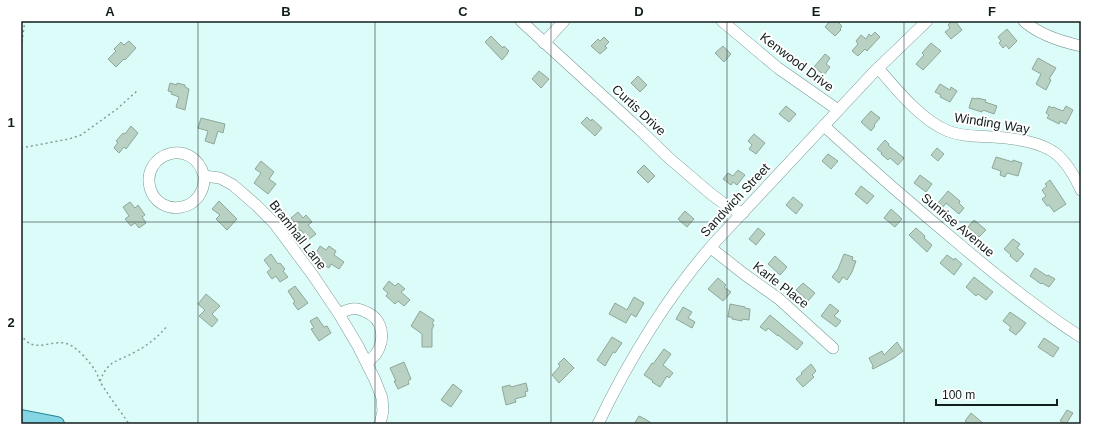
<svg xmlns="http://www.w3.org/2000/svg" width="1102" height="445" viewBox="0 0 1102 445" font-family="Helvetica,sans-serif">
	<rect width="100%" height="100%" fill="#dbfcf8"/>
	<g fill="#b8d1c3" stroke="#8ea799">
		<polygon points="830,21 837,21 842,26 840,29 841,30 835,36 825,27"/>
		<polygon points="952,21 955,21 962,30 951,39 945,32 950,28 948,25"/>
		<polygon points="1007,29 1017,41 1009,49 1006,45 1003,48 999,43 1001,41 998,37"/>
		<polygon points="875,32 880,37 867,51 865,49 858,56 852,51 858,44 856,41 861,35 866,39 869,34 871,36"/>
		<polygon points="491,36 503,48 504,46 509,51 507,53 508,53 502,60 485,42"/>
		<polygon points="604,37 609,42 605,46 607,48 600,54 591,46 598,39 600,41"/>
		<polygon points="129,41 136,48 125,60 124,59 116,67 108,59 116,51 114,49 121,42 124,45"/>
		<polygon points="931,43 941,51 923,70 916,64 924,55 922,53"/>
		<polygon points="723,46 731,54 724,62 715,53"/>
		<polygon points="825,54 830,58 826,64 830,67 824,75 814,67"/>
		<polygon points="1038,58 1056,68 1049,79 1051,80 1046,90 1036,84 1041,74 1032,69"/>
		<polygon points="539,71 549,79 541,88 532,79"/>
		<polygon points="638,76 647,85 640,92 631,83"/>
		<polygon points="170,83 177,85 177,83 185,85 185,87 189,89 185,110 176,107 179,97 171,94 172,92 168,91"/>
		<polygon points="940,84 950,90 951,87 957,91 950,102 940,97 941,95 935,92"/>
		<polygon points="972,98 977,99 977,98 986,100 985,102 997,106 994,114 983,110 982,112 969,108"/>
		<polygon points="786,106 796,114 789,122 779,114"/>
		<polygon points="1049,106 1052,108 1053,107 1063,111 1066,106 1073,110 1066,124 1060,121 1059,124 1047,118 1049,115 1046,113"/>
		<polygon points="871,111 880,118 874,125 875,126 871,131 861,122"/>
		<polygon points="587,117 591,121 592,119 602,128 595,136 581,123"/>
		<polygon points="201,118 225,124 223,133 218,131 214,144 205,141 208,131 198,128"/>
		<polygon points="131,126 138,133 126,149 124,147 119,153 114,148 118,142 116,141 123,133 125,134"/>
		<polygon points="754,134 765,143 756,154 749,149 752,145 748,141"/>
		<polygon points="885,140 889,144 888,145 904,158 898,165 890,158 888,160 881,154 882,153 877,149"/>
		<polygon points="937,148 944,154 938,161 931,155"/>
		<polygon points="828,154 838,161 831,169 822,161"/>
		<polygon points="996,157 1013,162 1013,160 1022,163 1018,176 1007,173 1005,177 1000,175 1001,171 992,168"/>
		<polygon points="261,161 274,172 269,179 276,184 268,194 254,183 261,173 255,169"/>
		<polygon points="644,165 655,176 648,183 637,172"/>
		<polygon points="738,170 745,175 737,185 733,182 731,185 723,179 728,173 733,176"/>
		<polygon points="920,175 932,184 926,192 914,183"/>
		<polygon points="1050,180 1066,204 1054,212 1049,205 1047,206 1042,199 1046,196 1042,190 1047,186 1045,184"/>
		<polygon points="861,186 874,196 867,204 855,194"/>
		<polygon points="948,191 960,201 959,203 964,208 959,214 946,203 943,207 938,203"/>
		<polygon points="793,197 803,205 796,214 786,205"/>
		<polygon points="219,201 237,219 227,230 216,219 220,215 212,209"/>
		<polygon points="130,202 135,208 138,205 145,215 142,217 146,223 139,228 135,223 131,226 125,219 129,216 123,207"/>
		<polygon points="891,209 902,219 895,227 884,218"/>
		<polygon points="685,211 694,219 687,227 678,219"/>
		<polygon points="298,212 303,218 306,215 312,222 308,225 316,234 308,240 301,230 300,231 291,218"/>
		<polygon points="974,220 986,230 979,237 968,227"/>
		<polygon points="758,228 765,234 756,245 749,239"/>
		<polygon points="916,228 925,236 924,238 932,245 927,252 909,235"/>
		<polygon points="1013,239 1020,244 1017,248 1024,254 1017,262 1010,256 1011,255 1004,249"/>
		<polygon points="320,246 326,250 329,246 336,251 334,255 344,262 339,269 331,264 329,268 319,262 321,258 315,255"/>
		<polygon points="271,254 278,264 280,263 285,269 283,271 288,277 280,282 276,276 272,279 267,272 271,269 264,260"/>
		<polygon points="844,254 853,257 852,260 856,261 852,272 847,280 843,277 839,283 832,277 838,269"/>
		<polygon points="947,255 954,260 955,258 962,264 954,275 940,263"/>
		<polygon points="775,256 787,267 780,275 768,264"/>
		<polygon points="1035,268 1047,276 1048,275 1055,279 1049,287 1042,283 1041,284 1030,276"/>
		<polygon points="974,277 993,292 986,300 978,294 976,296 966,287"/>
		<polygon points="718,278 726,285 724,287 731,292 723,301 708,289"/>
		<polygon points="389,281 395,286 398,283 405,289 401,292 410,300 404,306 398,301 395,304 386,296 388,293 383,289"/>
		<polygon points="803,283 815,293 808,301 796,290"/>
		<polygon points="295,286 308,303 298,310 293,303 295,302 288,291"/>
		<polygon points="206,294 220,306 212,314 218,320 212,327 199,316 205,310 198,304"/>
		<polygon points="634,297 644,303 636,317 631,314 626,323 609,314 615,303 627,310"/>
		<polygon points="730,304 745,307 745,308 750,309 749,320 742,319 742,321 732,319 732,317 728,317"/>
		<polygon points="830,304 839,311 834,316 841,321 836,327 821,316"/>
		<polygon points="683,307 692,312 688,318 695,322 692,328 676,319"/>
		<polygon points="420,311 434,320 432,324 434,325 432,329 432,347 422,347 422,334 411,326"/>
		<polygon points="1010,312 1026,323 1019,332 1018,332 1016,335 1009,330 1011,327 1003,321"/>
		<polygon points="770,315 803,343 797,350 778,335 778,336 768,328 766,331 760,327"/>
		<polygon points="317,317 324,327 327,326 331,333 319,341 311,329 314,328 310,321"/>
		<polygon points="612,337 622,343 615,353 613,352 605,366 597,360"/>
		<polygon points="1044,338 1059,348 1053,357 1038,347"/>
		<polygon points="897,342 903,351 894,358 873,369 872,368 873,366 869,358 882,351 884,355"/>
		<polygon points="664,349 671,354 663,365 673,373 669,378 667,376 660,387 652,382 653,381 644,375 652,363 653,364"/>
		<polygon points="564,358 574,368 559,383 552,375 560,366 558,364"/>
		<polygon points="404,362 411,379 408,381 409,384 398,389 394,381 396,381 390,368"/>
		<polygon points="811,364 816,371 812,375 814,377 803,387 796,379 802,374 801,373"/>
		<polygon points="526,383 528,391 525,392 526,396 515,399 516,402 506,405 502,387 510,385 511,387"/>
		<polygon points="453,384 462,391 451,407 441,400"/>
		<polygon points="1067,410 1073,413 1066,424 1060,421"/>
		<polygon points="971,413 984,424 969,424 965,421"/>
		<polygon points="639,416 645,419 653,424 634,424"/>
	</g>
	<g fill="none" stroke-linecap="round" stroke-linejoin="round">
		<g stroke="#7b9995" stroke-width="12">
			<g id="minor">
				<polyline points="521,21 639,129 669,158 711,194 730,208 743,213"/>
				<polyline points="722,21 778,68 838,110"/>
				<path d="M1024 21C1038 34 1063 42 1081 46"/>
				<polyline points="544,43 564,21"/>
				<path d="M878 68C896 89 922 121 948 131 963 137 978 136 993 137 1012 138 1040 142 1055 153 1067 162 1075 177 1081 190"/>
				<path d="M824 126C870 168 917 209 965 249 1002 280 1040 311 1081 337"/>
				<path d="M204 176C193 136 141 153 150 188 159 219 206 212 204 176L220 178 233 185 256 205 274 223 312 274 339 314 358 346 375 380 382 398 383 411 380 424"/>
				<polyline points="711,248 744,274 779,299 833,348"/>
				<path d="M339 314C342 312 347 310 351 309 355 308 362 310 366 312 383 319 386 339 376 354 373 357 370 360 367 363"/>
				<path d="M598 424C628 361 670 292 717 240L874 72 927 21"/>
			</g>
		</g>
		<g stroke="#278493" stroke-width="16">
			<polyline id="major" points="21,417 57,424"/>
		</g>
		<g stroke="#849c9a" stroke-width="1.5" stroke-dasharray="2 3" stroke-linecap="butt">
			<polyline points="21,47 25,21"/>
			<polyline points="21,148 69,139 81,135 117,109 138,90"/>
			<path d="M21 334C32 356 52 338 68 344 78 348 91 363 96 372 98 375 98 378 100 381 101 384 104 388 106 391 113 402 122 413 129 424"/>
			<path d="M100 381C108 360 117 362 135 352 148 345 158 337 168 325"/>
		</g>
		<use href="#minor" stroke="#fff" stroke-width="11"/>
		<use href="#major" stroke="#84d6e5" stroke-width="14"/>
	</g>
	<path fill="none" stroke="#121e1d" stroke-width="1" stroke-opacity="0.55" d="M198 21V424M375 21V424M551 21V424M727 21V424M904 21V424M21 222H1081"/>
	<g text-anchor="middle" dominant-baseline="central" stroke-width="4" stroke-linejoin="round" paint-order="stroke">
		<g font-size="13" fill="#121e1d" stroke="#fff">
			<text transform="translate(797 62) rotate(37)">Kenwood Drive</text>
			<text transform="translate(639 110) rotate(43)">Curtis Drive</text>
			<text transform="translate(992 123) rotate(9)">Winding Way</text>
			<text transform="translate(735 200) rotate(-47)">Sandwich Street</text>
			<text transform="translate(958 225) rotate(40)">Sunrise Avenue</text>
			<text transform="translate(298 235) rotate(52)">Bramhall Lane</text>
			<text transform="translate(781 285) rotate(38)">Karle Place</text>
		</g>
	</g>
	<rect width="1102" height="445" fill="none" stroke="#ffffff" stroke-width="44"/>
	<path d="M936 399v6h121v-6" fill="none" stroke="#121e1d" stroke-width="2"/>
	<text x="942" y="399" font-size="12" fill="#121e1d" stroke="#ffffff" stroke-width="3" paint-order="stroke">100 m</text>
	<rect x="22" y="22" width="1058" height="401" fill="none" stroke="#121e1d" stroke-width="1.5"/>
	<g font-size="13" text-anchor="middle" font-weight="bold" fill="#121e1d">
		<text x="110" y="16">A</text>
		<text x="286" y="16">B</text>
		<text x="463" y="16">C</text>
		<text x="639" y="16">D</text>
		<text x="816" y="16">E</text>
		<text x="992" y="16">F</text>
		<text x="11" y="127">1</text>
		<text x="11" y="327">2</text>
	</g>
</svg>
